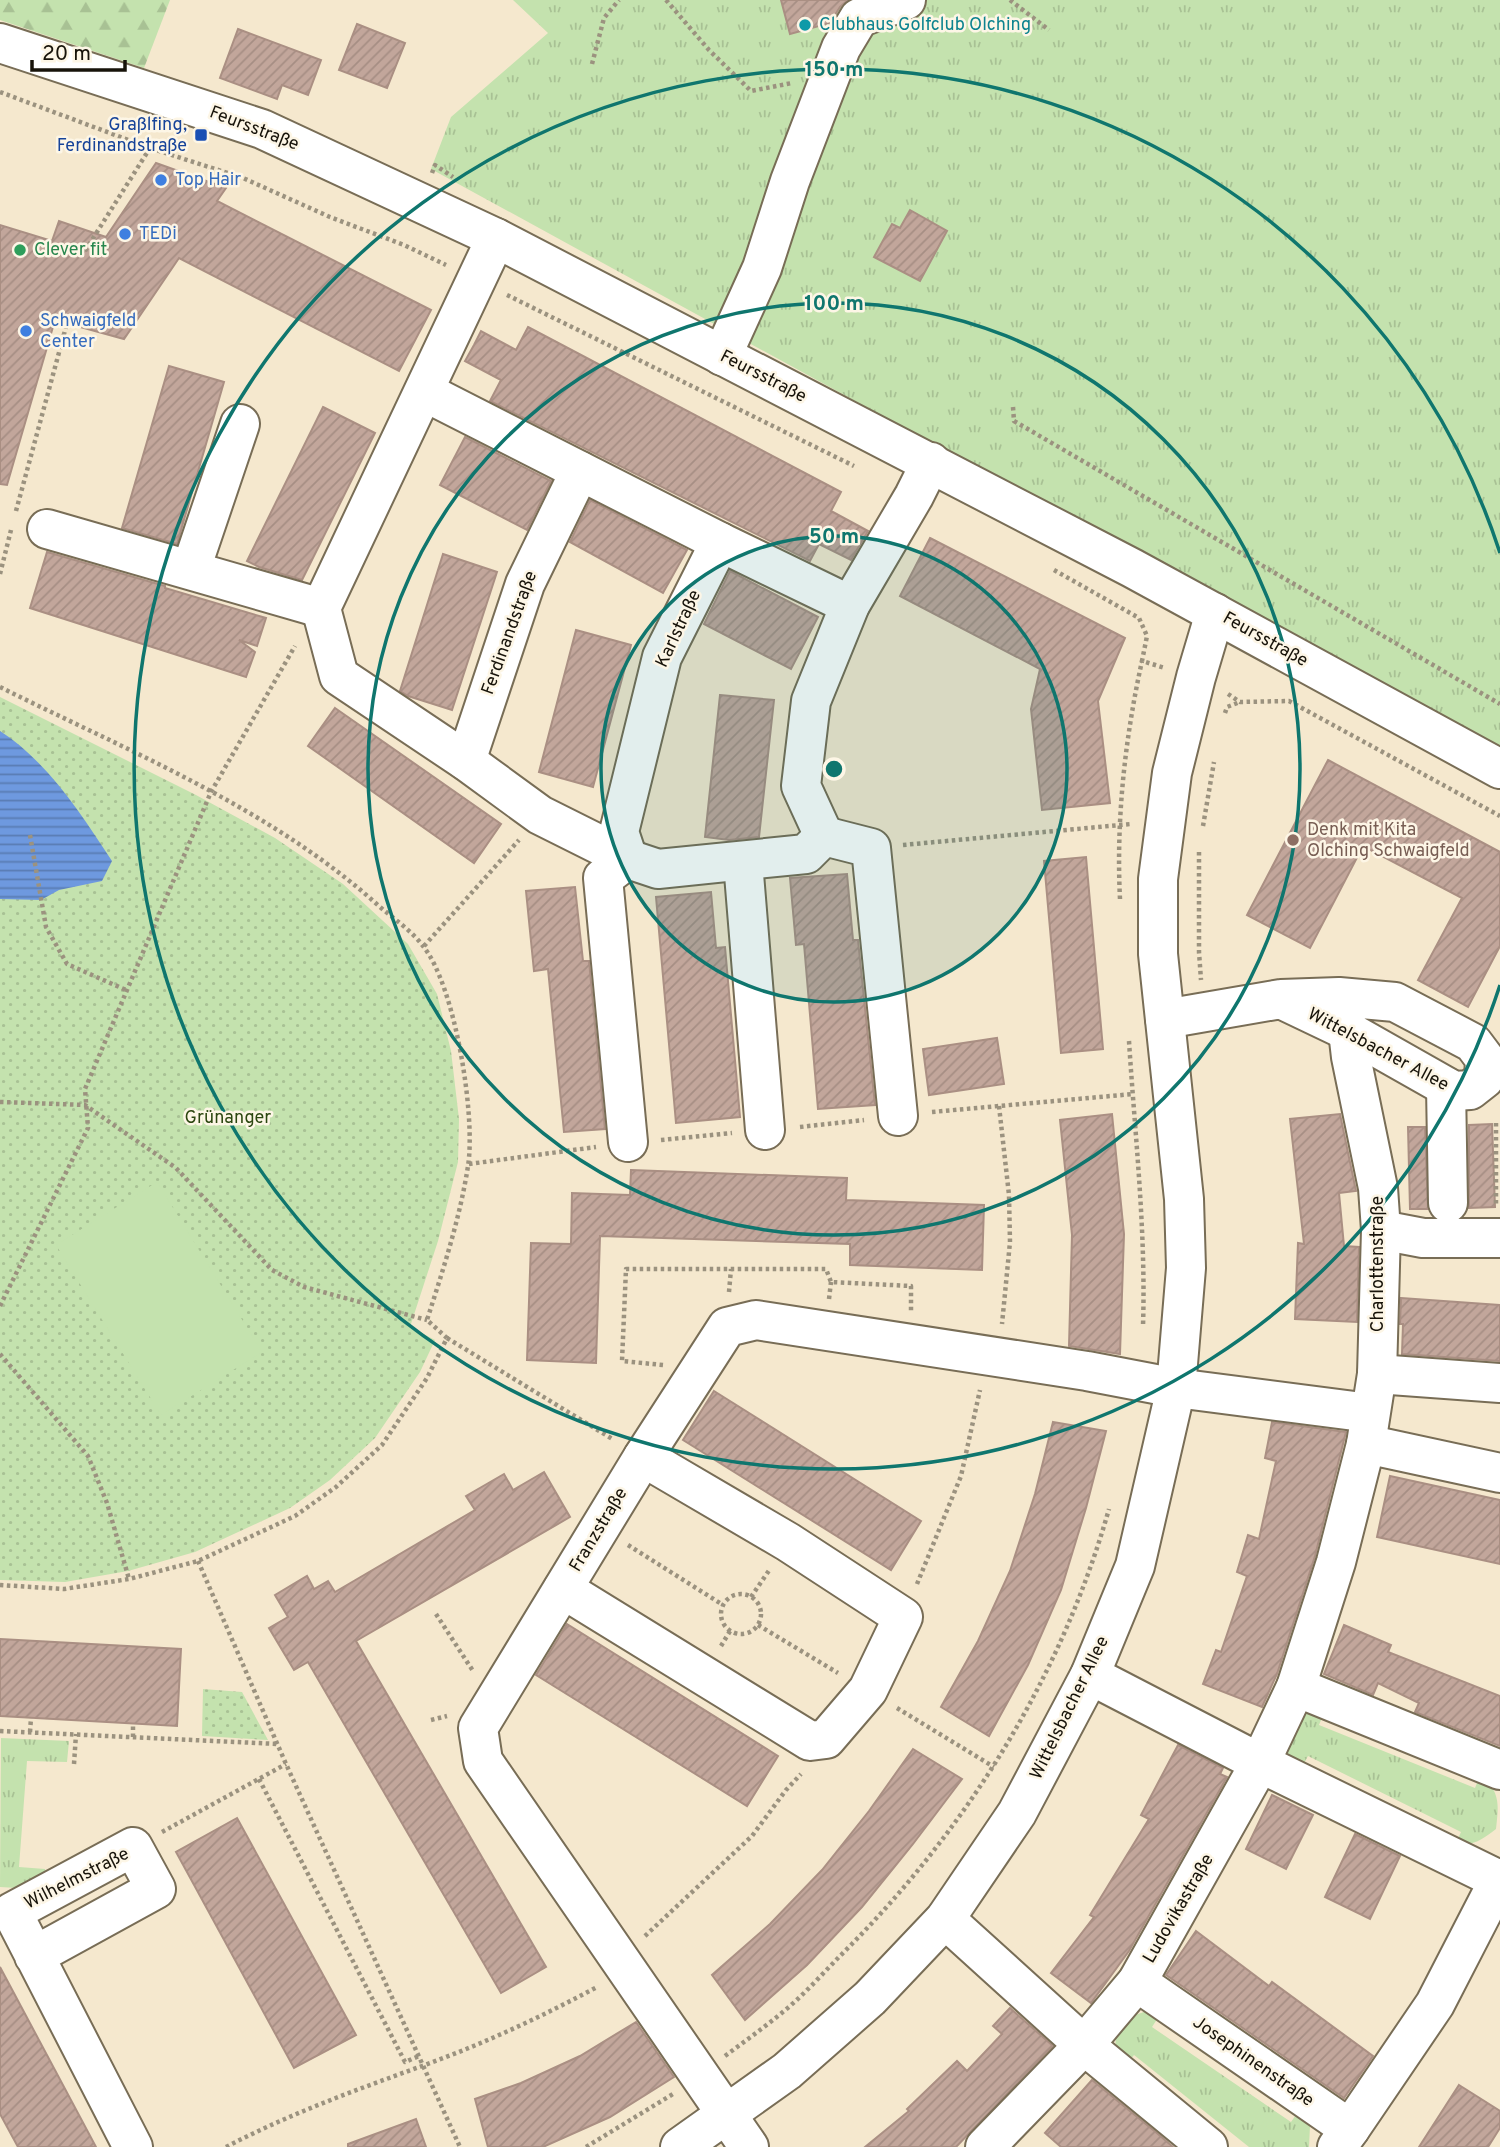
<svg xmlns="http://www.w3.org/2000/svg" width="1500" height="2147" viewBox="0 0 1500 2147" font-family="Overpass,sans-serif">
	<defs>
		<pattern id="grass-tufts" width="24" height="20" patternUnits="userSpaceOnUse" patternTransform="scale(1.75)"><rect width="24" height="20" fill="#c4e2ae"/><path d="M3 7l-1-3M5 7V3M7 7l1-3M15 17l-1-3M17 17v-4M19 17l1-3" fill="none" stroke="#a8c194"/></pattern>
		<pattern id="forest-firs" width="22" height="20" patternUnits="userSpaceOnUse" patternTransform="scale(1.75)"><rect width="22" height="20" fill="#c4e2ae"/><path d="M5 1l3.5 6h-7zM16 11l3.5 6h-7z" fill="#a8c194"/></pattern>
		<pattern id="park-dots" width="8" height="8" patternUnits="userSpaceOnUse" patternTransform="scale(1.75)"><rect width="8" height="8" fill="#c4e2ae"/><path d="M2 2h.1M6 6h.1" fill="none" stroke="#a8c194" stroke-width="1.8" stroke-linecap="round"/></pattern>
		<pattern id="water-rules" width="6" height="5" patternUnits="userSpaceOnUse" patternTransform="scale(1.75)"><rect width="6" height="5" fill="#6e99df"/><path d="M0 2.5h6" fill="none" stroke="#597cb3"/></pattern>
		<pattern id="building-hatch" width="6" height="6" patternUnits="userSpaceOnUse" patternTransform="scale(1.75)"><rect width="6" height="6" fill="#c2a69b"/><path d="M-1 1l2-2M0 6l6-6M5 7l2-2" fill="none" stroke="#a68e84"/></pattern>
	</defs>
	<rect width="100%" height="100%" fill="#f5e8ce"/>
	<g fill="url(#grass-tufts)">
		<polygon points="513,0 1500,0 1500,747 1218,593 941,448 431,169 451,117 548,33"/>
		<path d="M1325 1710 1319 1725 1475 1788 1481 1773C1500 1794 1499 1802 1496 1829 1483 1839 1473 1847 1456 1843L1461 1832 1308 1756 1302 1767 1288 1756 1286 1743 1294 1720 1308 1712Z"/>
		<polygon points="1,1738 69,1741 67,1762 27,1761 19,1867 45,1869 45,1883 34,1889 0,1887"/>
		<polygon points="1144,2012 1161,2013 1152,2027 1291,2122 1300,2109 1310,2126 1309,2147 1249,2147 1134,2055 1126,2065 1115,2050 1116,2037 1129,2017"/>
	</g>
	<polygon fill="url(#forest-firs)" points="0,0 170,0 144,68 0,20"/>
	<g fill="url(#park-dots)">
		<polygon points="0,697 196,795 275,838 343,884 408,944 437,994 451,1051 459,1119 458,1162 438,1241 410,1327 435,1340 420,1372 375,1438 330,1480 290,1508 195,1552 128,1571 65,1582 0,1580"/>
		<polygon points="203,1689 242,1692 268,1740 202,1736"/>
	</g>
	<polygon fill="#c4e2ae" points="157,1182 262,1352 161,1415 56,1245"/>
	<path fill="url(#water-rules)" d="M0 731C48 762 81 814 112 861L102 881 59 890 41 900 0 899Z"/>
	<g fill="url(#building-hatch)" stroke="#aa8f83" stroke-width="2">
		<polygon points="781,0 848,0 840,7 830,23 790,34"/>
		<polygon points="357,24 405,43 387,88 339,70"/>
		<polygon points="238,29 321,60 308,95 282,85 277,99 220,78"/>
		<polygon points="156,163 226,188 217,201 431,310 399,371 179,258 124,339 55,320 7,485 0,484 0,225 52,241 59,221 106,237"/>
		<polygon points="910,210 947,231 920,281 874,257 892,224 900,228"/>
		<polygon points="528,327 841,492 831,511 868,531 851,560 819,544 810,561 490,401 501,380 465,361 474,345 481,331 516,350"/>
		<polygon points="169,366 224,382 177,544 122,528"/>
		<polygon points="323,407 375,433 302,580 259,567 247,561"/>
		<polygon points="465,437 551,481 527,530 440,485"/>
		<polygon points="590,500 687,550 663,593 570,542"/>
		<polygon points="930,538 1125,638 1098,701 1110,803 1042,810 1031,709 1040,669 900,596"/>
		<polygon points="47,552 165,586 165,588 266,618 257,646 239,640 255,652 246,677 30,608"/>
		<polygon points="443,554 497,572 452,710 408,696 400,691"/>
		<polygon points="730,571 818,617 791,669 704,624"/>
		<polygon points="576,630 631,645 593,787 539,772"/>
		<polygon points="720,695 774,700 759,837 729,840 705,837"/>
		<polygon points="335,708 501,824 474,863 308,746"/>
		<polygon points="1328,760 1500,852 1500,946 1468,1007 1418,980 1462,898 1363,846 1310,948 1247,915"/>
		<polygon points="1086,857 1103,1049 1061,1053 1044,861"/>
		<polygon points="847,874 853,940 858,940 875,1105 818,1109 804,944 796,945 790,878"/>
		<polygon points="575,887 583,961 589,961 605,1129 564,1132 548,969 534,971 526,891"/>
		<polygon points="711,892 716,948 725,947 740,1117 676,1123 656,897"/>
		<polygon points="997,1038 1004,1084 929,1095 923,1049"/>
		<polygon points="1112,1114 1124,1234 1120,1354 1069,1346 1072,1235 1060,1120"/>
		<polygon points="1340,1114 1356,1191 1339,1193 1344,1246 1359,1247 1357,1322 1295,1319 1298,1243 1304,1244 1290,1119"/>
		<polygon points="1492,1124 1495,1207 1469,1208 1469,1125"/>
		<polygon points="1408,1127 1425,1127 1428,1209 1410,1209"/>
		<polygon points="631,1170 847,1178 846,1200 984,1205 982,1270 850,1265 850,1244 600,1236 596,1363 527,1360 531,1243 571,1244 572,1193 630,1195"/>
		<polygon points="1401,1298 1500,1305 1500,1361 1402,1354 1403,1324 1400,1324"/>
		<polygon points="714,1391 921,1521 891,1570 683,1440"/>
		<polygon points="1053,1422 1106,1431 1086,1508 1061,1590 1028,1665 989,1736 941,1707 978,1641 1010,1571 1035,1494"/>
		<polygon points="1272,1422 1346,1432 1315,1556 1277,1674 1262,1707 1203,1684 1216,1650 1221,1652 1247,1576 1237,1572 1248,1535 1259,1539 1276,1461 1265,1458"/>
		<polygon points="544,1472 570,1517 356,1641 546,1967 501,1993 308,1662 294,1670 269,1628 288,1617 275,1595 307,1576 314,1589 328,1581 335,1592 475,1510 466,1496 504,1474 513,1490"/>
		<polygon points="1390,1476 1500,1500 1500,1564 1377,1537"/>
		<polygon points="567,1624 778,1756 747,1806 536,1675"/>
		<polygon points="1344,1625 1391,1645 1388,1652 1500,1696 1500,1746 1415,1712 1419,1703 1378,1683 1373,1695 1324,1674"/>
		<polygon points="0,1639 181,1649 177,1726 0,1716"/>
		<polygon points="1178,1745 1223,1768 1220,1774 1227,1777 1129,1951 1091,2003 1051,1973 1094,1917 1090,1915 1149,1819 1141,1815"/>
		<polygon points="913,1749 962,1779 913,1844 862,1907 807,1965 745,2020 712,1975 770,1924 822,1870 869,1811"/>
		<polygon points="1272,1795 1313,1815 1286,1869 1246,1849"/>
		<polygon points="237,1818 356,2035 294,2068 176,1852"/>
		<polygon points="1355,1834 1400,1856 1370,1919 1325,1897"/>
		<polygon points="1196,1931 1269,1986 1272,1982 1373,2056 1344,2098 1166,1975"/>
		<polygon points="0,1967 96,2147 18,2147 0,2114"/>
		<polygon points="1010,2008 1053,2046 956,2147 865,2147 909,2111 907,2109 957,2061 967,2071 1002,2034 993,2026"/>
		<polygon points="636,2022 674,2077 610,2117 543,2147 488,2147 475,2099 521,2083 580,2056"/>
		<polygon points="1092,2080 1158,2134 1173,2147 1061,2147 1045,2133"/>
		<polygon points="1459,2085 1500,2111 1500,2128 1488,2147 1419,2147"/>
		<polygon points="416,2119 426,2147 348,2147 348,2144"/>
	</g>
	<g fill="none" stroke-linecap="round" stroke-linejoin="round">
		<g stroke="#786d56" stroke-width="42">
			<g id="minor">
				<polyline points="0,43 262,129 496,238 1132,568 1500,769"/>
				<polyline points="496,238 321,608 339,676 466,761 540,815 628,859 658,869 806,854 824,836 871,848 898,1116"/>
				<polyline points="722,356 762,268 790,181 841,48 859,18 906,0"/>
				<polyline points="425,392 720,542"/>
				<polyline points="47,529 321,608"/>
				<polyline points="191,569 240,424"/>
				<polyline points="466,761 525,584 580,471"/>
				<polyline points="824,836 801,786 811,701 850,605 914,496 931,462"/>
				<polyline points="743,862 765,1130"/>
				<polyline points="1165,1019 1281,999 1348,1031 1454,1091 1470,1090 1484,1079 1485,1059 1473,1043 1395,1002 1339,997 1281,999"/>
				<polyline points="1446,1087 1448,1203"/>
				<polyline points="628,1142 603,878 628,859 619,832 662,657 720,542 850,605"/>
				<polyline points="1381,1230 1423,1238 1500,1238"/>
				<polyline points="1377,1374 1500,1383"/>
				<polyline points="1366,1444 1500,1473"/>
				<polyline points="563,1589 810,1741 826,1739 868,1690 903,1617 788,1542 643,1457"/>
				<polyline points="1090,1675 1260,1763 1499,1880"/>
				<polyline points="1296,1687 1500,1770"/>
				<polyline points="945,1919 1084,2045 1208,2147"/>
				<polyline points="34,1956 156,1889 133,1847 12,1912 133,2147"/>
				<polyline points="1137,1982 1350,2129 1337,2147"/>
				<polyline points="1350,2129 1435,2004 1500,1878"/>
				<polyline points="680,2147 787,2071 870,1998 945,1919 1017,1813 1090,1675 1135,1566 1176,1388 1186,1268 1184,1199 1158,954 1158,879 1172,773 1196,677 1215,613"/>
				<polyline points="749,2147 483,1761 478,1728 643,1457 727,1327 756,1320 1087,1371 1176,1388 1370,1413"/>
				<polyline points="985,2147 1084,2045 1137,1982 1260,1763 1296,1687 1336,1562 1366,1444 1377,1374 1381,1230 1378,1188 1351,1057 1348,1031"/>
			</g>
		</g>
		<g stroke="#9b927f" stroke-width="4.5" stroke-dasharray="3.5 3.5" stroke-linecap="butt">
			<polyline points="666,0 709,50 751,91 792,83"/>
			<polyline points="1010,0 1049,30"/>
			<polyline points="592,64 604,18 619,0"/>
			<polyline points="0,92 150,148 243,178 330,217 404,245 446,265"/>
			<polyline points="432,173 435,165 453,177"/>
			<polyline points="85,251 150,148"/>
			<polyline points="507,295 854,466"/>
			<polyline points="1013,407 1014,421 1500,704"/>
			<polyline points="16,511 67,323"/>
			<polyline points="1054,570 1139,618 1147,636 1142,661 1165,668"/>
			<polyline points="0,574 11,530"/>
			<path d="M0 687C130 752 271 808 380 907 394 919 412 931 423 946 455 985 476 1116 468 1166 460 1218 443 1270 427 1320L447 1338 427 1378 382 1445 336 1487 295 1516 198 1561 129 1579 64 1589 0 1585"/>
			<polyline points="1228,694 1240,702 1289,701 1500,816"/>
			<polyline points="1225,713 1227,707 1240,702"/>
			<polyline points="1203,826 1214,762"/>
			<polyline points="30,835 46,927 67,964 126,990"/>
			<polyline points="903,845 1131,824"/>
			<polyline points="1199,852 1199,952 1201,980"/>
			<path d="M1120 899C1116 820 1125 738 1142 661"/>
			<polyline points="424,946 519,840"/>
			<path d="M1129 1041C1135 1136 1146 1230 1143 1326"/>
			<polyline points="0,1102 85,1105 176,1168 272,1270 304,1287 427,1320"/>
			<polyline points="999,1106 1009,1195 1010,1242 1002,1324"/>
			<polyline points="932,1112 1133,1094"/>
			<polyline points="1496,1123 1496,1206"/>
			<polyline points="800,1127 864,1120"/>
			<polyline points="661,1140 732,1133"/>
			<polyline points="469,1164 596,1147"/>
			<polyline points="729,1292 731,1269"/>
			<polyline points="829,1299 831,1282"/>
			<polyline points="0,1306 88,1128 85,1089 211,792 295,646"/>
			<polyline points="447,1338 614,1440"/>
			<polyline points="0,1354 88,1456 107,1503 129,1579"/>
			<polyline points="663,1365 622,1361 626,1269 826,1269 831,1282 911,1286 911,1312"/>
			<polyline points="628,1545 723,1605"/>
			<polyline points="198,1561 286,1764 460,2147"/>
			<polyline points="917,1584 961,1476 980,1390"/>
			<circle cx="741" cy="1614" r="20"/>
			<polyline points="751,1597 770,1569"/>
			<polyline points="436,1614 473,1671"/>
			<polyline points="758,1625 838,1673"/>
			<polyline points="721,1646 730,1631"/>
			<polyline points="897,1708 994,1767"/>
			<polyline points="431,1720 447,1716"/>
			<polyline points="0,1731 278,1744"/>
			<polyline points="30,1732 31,1718"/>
			<polyline points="133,1737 133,1724"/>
			<polyline points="74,1764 76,1734"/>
			<polyline points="259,1779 405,2062 419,2056"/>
			<polyline points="162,1832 286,1764"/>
			<polyline points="645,1936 752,1836 786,1790 801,1774"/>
			<path d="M725 2056C745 2041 765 2027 784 2011 805 1994 823 1973 841 1955 966 1831 1061 1678 1109 1509"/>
			<path d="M226 2147C289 2114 356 2090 422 2066 483 2044 541 2017 597 1987"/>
			<polyline points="586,2147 673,2094"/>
		</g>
		<use href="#minor" stroke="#fff" stroke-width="38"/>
	</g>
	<circle cx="834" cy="769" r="233" fill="#0f766e" fill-opacity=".12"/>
	<g fill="none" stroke="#0f766e" stroke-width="3.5">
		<circle cx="834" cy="769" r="233"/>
		<circle cx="834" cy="769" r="466"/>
		<path d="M1500 985A700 700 0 1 1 1500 553"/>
	</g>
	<circle fill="#0f9aa8" stroke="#fdf6e6" stroke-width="2.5" cx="805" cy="25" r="7"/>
	<rect fill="#1a4fb4" stroke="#fdf6e6" stroke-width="2.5" x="194" y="128" width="14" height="14" rx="3.5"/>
	<g fill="#3f7fe0" stroke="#fdf6e6" stroke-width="2.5">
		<circle cx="161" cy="180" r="7"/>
		<circle cx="125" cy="234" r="7"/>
		<circle cx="26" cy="331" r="7"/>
	</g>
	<circle fill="#2e9e5b" stroke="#fdf6e6" stroke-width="2.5" cx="20" cy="250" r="7"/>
	<circle fill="#8d6e63" stroke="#fdf6e6" stroke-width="2.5" cx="1293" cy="840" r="7"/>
	<g text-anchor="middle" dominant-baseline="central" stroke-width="5" stroke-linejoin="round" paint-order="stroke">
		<g font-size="18" fill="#0d838f" stroke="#fdf6e6" text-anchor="start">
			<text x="819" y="25">Clubhaus Golfclub Olching</text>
		</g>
		<g font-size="18" fill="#164399" stroke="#fdf6e6" text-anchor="end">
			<text x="187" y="125">Graßlfing,<tspan x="187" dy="21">Ferdinandstraße</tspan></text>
		</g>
		<g font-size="18" fill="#17130a" stroke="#fdf6e6">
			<text transform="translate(254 129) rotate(21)">Feursstraße</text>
			<text transform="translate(763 377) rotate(27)">Feursstraße</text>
			<text transform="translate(679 629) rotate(-65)">Karlstraße</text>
			<text transform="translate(510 633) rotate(-70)">Ferdinandstraße</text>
			<text transform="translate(1265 640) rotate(29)">Feursstraße</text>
			<text transform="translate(1378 1050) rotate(28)">Wittelsbacher Allee</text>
			<text transform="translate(1378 1264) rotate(-90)">Charlottenstraße</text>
			<text transform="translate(599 1530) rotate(-59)">Franzstraße</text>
			<text transform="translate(1070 1708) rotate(-64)">Wittelsbacher Allee</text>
			<text transform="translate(77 1879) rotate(-27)">Wilhelmstraße</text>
			<text transform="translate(1179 1909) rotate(-60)">Ludovikastraße</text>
			<text transform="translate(1253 2062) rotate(35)">Josephinenstraße</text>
		</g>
		<g font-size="18" fill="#366cbe" stroke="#fdf6e6" text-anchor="start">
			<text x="175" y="180">Top Hair</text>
			<text x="139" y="234">TEDi</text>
			<text x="40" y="321">Schwaigfeld<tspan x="40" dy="21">Center</tspan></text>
		</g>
		<g font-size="18" fill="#27864d" stroke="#fdf6e6" text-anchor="start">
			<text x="34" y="250">Clever fit</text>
		</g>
		<g font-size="18" fill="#785e54" stroke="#fdf6e6" text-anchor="start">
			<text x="1307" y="830">Denk mit Kita<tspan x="1307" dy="21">Olching Schwaigfeld</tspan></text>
		</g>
		<g font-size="18" fill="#2c4710" stroke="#fdf6e6">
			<text x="228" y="1118">Grünanger</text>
		</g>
	</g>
	<circle cx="834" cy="769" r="10" fill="#0f766e" stroke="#fdf6e6" stroke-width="3.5"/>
	<g font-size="21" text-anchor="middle" font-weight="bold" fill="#0f766e" stroke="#fdf6e6" stroke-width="5" stroke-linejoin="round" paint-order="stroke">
		<text x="834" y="76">150 m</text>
		<text x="834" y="310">100 m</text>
		<text x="834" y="543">50 m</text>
	</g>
	<path d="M32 60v10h93v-10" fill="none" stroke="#17130a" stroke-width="3.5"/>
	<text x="42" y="60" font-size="21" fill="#17130a" stroke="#fdf6e6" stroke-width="5" paint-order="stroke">20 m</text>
</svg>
